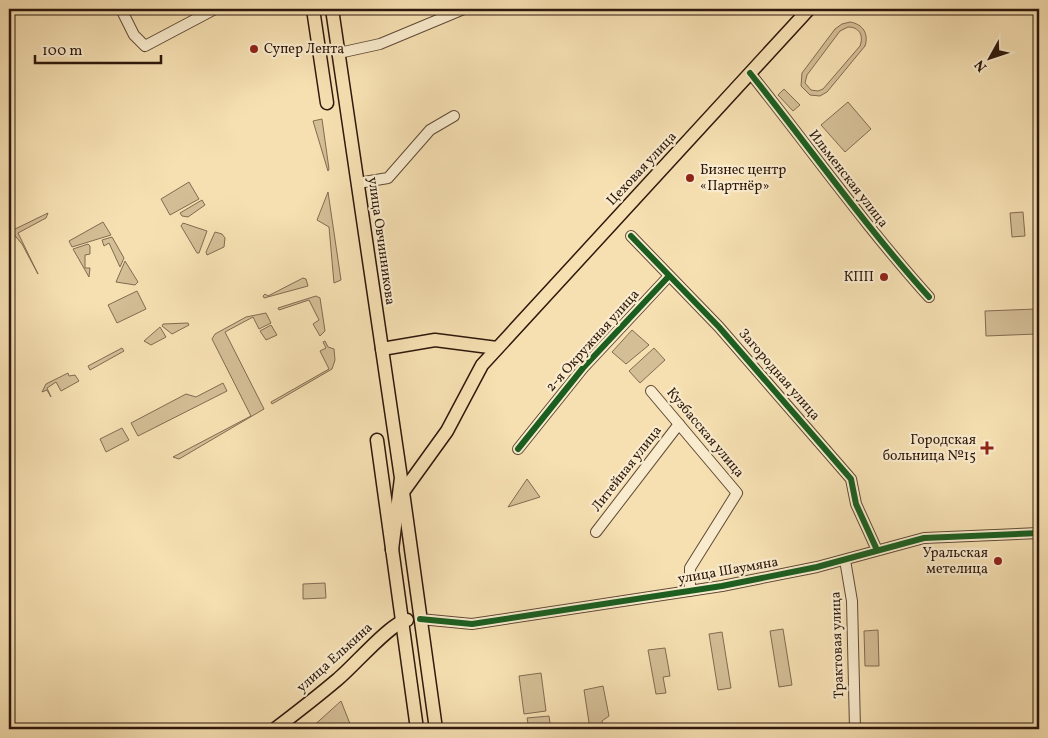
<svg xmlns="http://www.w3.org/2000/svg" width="1048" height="738" viewBox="0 0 1048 738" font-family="Vollkorn,serif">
	<rect width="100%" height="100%" fill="#f6e0b2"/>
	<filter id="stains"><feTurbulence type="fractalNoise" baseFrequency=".004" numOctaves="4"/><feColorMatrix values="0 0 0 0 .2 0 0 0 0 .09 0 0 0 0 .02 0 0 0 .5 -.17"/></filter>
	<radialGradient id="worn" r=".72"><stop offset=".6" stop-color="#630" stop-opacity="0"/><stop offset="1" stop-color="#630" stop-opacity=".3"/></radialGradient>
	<g fill="#d4be96" stroke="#816b51" fill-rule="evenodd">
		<path d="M850 22C863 24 869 34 865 46L827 92 820 96 810 95 801 86 802 73 835 29 842 24ZM848 27C859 27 864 35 860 46L823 89 818 91 811 90 805 83 807 75 840 31Z"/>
		<polygon points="784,89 800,105 793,111 778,95"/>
		<polygon points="848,102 871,129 845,152 821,125"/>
		<polygon points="322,119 329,169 328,171 313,121"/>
		<polygon points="189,182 199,199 170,215 161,199"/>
		<polygon points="328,192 341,280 334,283 329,227 317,220"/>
		<polygon points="202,200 205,205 188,217 182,216 180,213"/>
		<polygon points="1023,212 1025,236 1012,237 1010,213"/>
		<polygon points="48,213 46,218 18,233 38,274 22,244 11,231"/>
		<polygon points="103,222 111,235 72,247 69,241"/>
		<polygon points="183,223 207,231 199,253 197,253 181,226"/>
		<polygon points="215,232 222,234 225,238 224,247 207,255 206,252"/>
		<polygon points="112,237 124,258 120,267 109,243 104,246 102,240"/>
		<polygon points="88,244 90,246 90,254 85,255 85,268 90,268 89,277 73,249"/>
		<polygon points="125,261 138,282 135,285 116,282"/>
		<polygon points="303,278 306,279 308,286 264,298 263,296 265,294 268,296"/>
		<polygon points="137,291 146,309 117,323 108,305"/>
		<polygon points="316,296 320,298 325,331 320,336 313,324 319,320 309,300 279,310 278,308"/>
		<polygon points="1036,309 1037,334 986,336 985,311"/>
		<polygon points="266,313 271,323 259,329 253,317 225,332 264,409 179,459 173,457 251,416 212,339 215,334 246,317"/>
		<polygon points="188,323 189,325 172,334 162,326 163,324"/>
		<polygon points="271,325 277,335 266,340 260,331"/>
		<polygon points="160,327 166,337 151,345 144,341"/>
		<polygon points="632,330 649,345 626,364 612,352"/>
		<polygon points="325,341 328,347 334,349 335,360 332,369 272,404 271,402 329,369 320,351 326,348 323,342"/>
		<polygon points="122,348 124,351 90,370 88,366"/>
		<polygon points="654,348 665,360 640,383 629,371"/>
		<polygon points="68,373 69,376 75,375 79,381 61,391 56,382 47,388 51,397 47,390 42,392 46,384"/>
		<polygon points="223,383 227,391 138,436 131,423 186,394 196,397"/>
		<polygon points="122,428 129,440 106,452 100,439"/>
		<polygon points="527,479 540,497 508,507"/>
		<polygon points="325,583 326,598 303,599 303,584"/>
		<polygon points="783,629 792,685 779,687 770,631"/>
		<polygon points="878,630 879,666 865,666 864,631"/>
		<polygon points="722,632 731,688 718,690 709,634"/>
		<polygon points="665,648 670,676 663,677 666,693 656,694 648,650"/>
		<polygon points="541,673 546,711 524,714 519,676"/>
		<polygon points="603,686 609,716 602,721 603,729 590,729 584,690"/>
		<polygon points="341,701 352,729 385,724 386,729 310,729"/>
		<polygon points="549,716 551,729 529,729 527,718"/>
	</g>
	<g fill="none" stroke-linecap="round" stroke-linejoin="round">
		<g stroke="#604a36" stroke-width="12">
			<g id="minor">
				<polyline points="121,9 134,35 145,46 215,9"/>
				<polyline points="339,53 380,44 464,9"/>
				<path d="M750 73C810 148 865 226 929 297"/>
				<polyline points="358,183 388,178 430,130 454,116"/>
				<polyline points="631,236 719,327 851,479 856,504 877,550"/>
				<polyline points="651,391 737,493 690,568 690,591"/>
				<polyline points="518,449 583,368 669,276"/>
				<polyline points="596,532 679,424"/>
				<polyline points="845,560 852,601 855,729"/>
				<polyline points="420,619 472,624 722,586 817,567 924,538 1039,533"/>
			</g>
		</g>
		<g stroke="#2e180c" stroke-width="15">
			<g id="major">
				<polyline points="313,9 327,103"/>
				<polyline points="332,9 401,478 392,550"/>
				<polyline points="382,349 435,340 497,348"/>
				<polyline points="377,440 417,729"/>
				<path d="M275 729C296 713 318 696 338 679 354 666 390 623 407 620"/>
				<polyline points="436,729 403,492 447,431 482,365 809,9"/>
			</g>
		</g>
		<use href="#minor" stroke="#f9ebcd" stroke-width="10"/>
		<use href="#major" stroke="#f6e0b2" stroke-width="12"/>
		<g stroke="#f9ebcd" stroke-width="9">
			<g id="cycleway">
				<path d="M750 73C810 148 865 226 929 297"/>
				<polyline points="631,236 719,327 851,479 856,504 877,550"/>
				<polyline points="518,449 583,368 669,276"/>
				<polyline points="420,619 472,624 722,586 817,567 924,538 1039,533"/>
			</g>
		</g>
		<use href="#cycleway" stroke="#1b5e20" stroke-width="6"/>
	</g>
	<g fill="#8f2418" stroke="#f9ebcd" stroke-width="2">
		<circle cx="254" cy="49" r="5"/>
		<circle cx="690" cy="178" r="5"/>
		<circle cx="884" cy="277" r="5"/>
		<path d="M984.5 440.5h5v5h5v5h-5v5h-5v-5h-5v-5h5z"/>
		<circle cx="998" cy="561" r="5"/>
	</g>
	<g text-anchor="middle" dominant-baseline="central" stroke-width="4.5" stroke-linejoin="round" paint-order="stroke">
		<g font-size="14" fill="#2e180c" stroke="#f9ebcd" text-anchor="end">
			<text x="264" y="49" text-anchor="start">Супер Лента</text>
			<text x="700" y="170" text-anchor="start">Бизнес центр<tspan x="700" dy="16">«Партнёр»</tspan></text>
			<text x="874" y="277">КПП</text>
			<text x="976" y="440">Городская<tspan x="976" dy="16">больница №15</tspan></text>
			<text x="988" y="553">Уральская<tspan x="988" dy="16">метелица</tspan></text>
		</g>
		<g font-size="14" fill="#2e180c" stroke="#f9ebcd">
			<text transform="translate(642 169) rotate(-47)">Цеховая улица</text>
			<text transform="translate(848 179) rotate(52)">Ильменская улица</text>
			<text transform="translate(381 241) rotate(82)">улица Овчинникова</text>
			<text transform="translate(593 341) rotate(-48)">2-я Окружная улица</text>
			<text transform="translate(779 375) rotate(49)">Загородная улица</text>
			<text transform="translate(705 433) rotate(50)">Кузбасская улица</text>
			<text transform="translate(627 469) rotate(-52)">Литейная улица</text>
			<text transform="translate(728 571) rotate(-10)">улица Шаумяна</text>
			<text transform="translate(838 645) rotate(-92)">Трактовая улица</text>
			<text transform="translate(335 658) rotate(-42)">улица Елькина</text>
		</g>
	</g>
	<rect width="1048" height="738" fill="none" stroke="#f6e0b2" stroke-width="30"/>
	<rect x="10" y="10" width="1028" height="718" fill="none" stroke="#2e180c" stroke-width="2.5"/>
	<rect x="15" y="15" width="1018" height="708" fill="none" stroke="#2e180c"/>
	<g transform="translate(990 58) rotate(230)" stroke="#f9ebcd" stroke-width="4" paint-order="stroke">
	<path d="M0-4L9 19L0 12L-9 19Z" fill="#2e180c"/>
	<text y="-8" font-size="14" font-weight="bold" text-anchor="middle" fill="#2e180c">N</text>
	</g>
	<path d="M35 55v8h126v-8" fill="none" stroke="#2e180c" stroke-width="2.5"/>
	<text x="42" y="55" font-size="15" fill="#2e180c" stroke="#f9ebcd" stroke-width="4" paint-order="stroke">100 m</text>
	<rect width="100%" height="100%" filter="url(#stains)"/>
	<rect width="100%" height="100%" fill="url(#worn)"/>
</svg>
